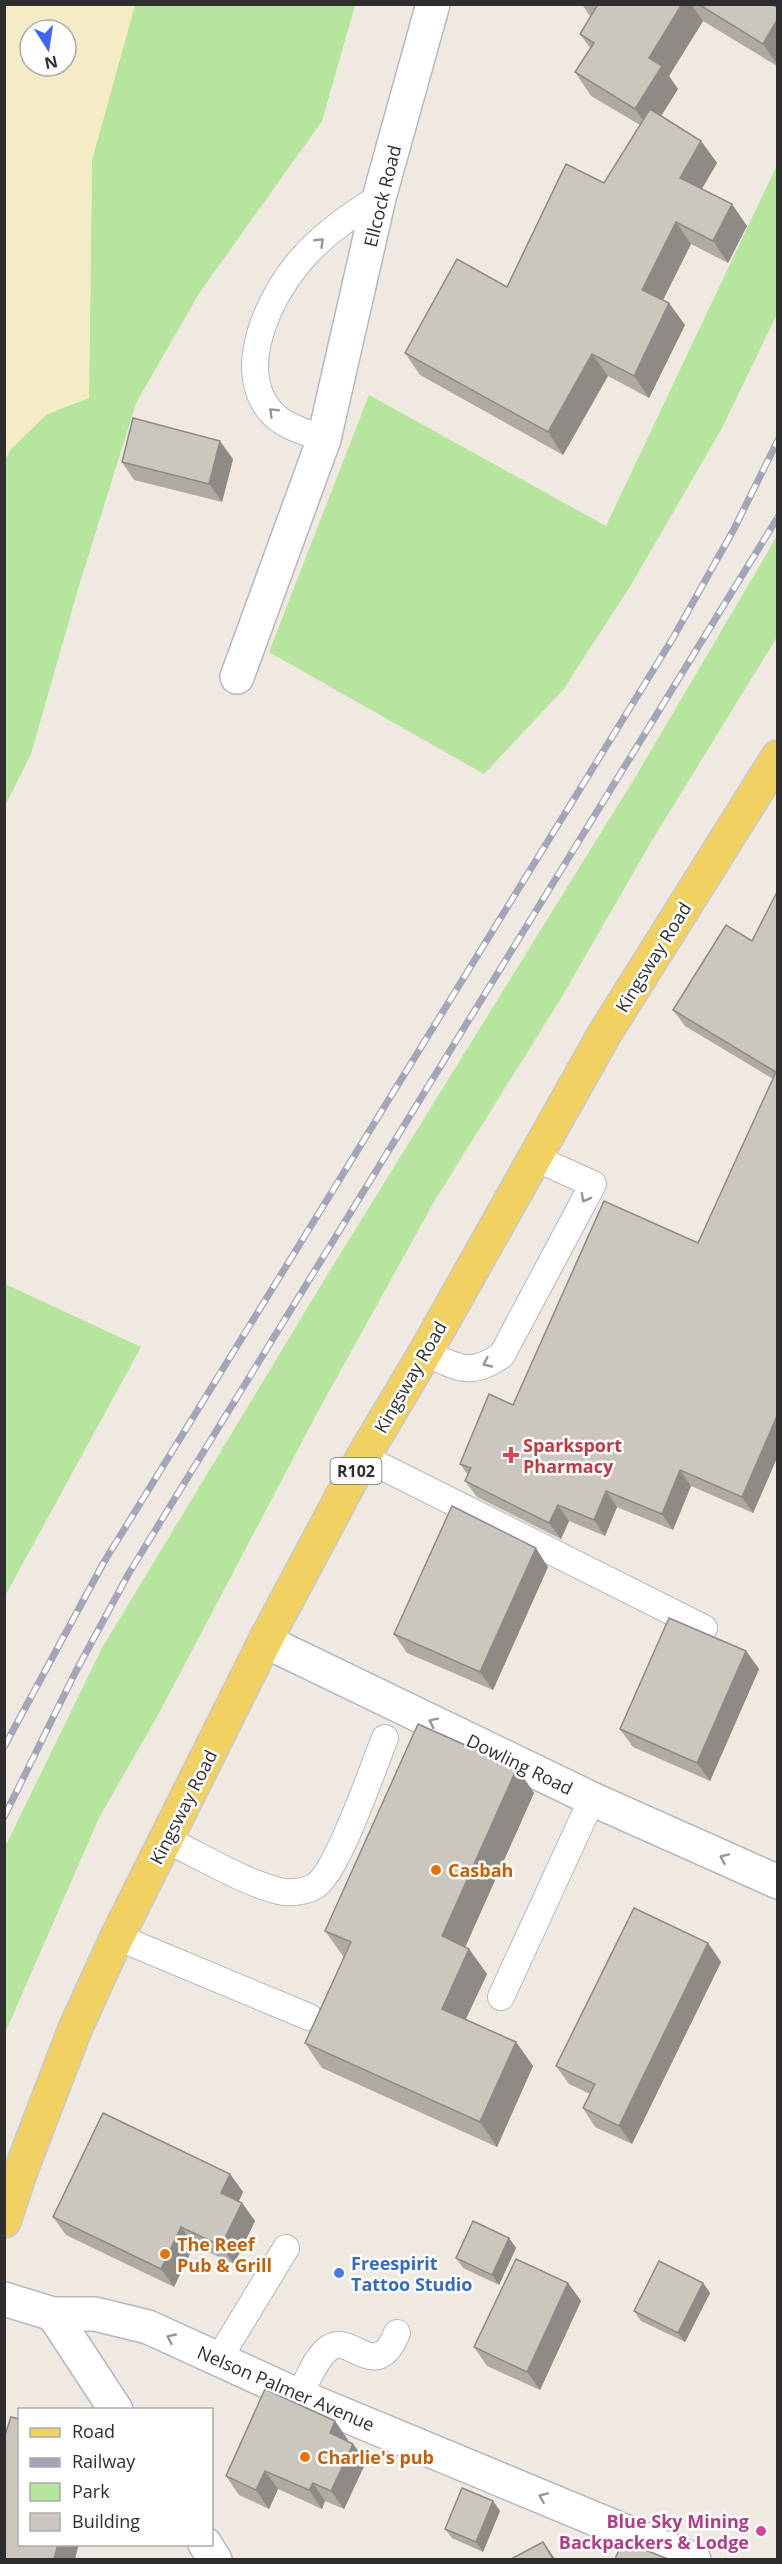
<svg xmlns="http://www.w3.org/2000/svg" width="782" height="2564" viewBox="0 0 782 2564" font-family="'Open Sans',sans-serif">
	<rect width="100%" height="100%" fill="#efe9e1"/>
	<g fill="#b6e59e">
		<polygon points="135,4 355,5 322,121 200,292 136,403 78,589 31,754 5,806 5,461 10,450 47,414 89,398 92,160"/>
		<polygon points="777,165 777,314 722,428 631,585 563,690 484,774 269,652 369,395 606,526"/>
		<polygon points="777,536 777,637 651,842 560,1000 435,1200 316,1415 158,1715 99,1818 5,2033 5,1847 102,1648 329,1272 636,776"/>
		<polygon points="5,1284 141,1347 5,1596"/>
	</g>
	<path fill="#f3ecc5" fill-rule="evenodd" d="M5 4 135 5 92 160 89 398 47 414 10 450 5 461ZM30 30H66V66H30Z"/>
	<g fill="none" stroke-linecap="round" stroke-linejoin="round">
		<g stroke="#b4b7c1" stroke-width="28">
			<g id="lane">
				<path d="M324 439C306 432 284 427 271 412 234 370 269 297 300 261 322 235 350 215 379 198"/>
				<path d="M425 1353C458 1367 469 1378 502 1355L593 1184 535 1158"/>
				<polyline points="363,1457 704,1628"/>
				<path d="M167 1840C199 1855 250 1886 284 1892 293 1893 307 1891 315 1886 338 1872 373 1767 385 1738"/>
				<polyline points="117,1937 309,2017"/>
				<polyline points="501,1997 592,1799"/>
				<polyline points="218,2360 286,2248"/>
				<path d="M299 2396C307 2382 315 2358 329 2348 347 2335 367 2368 385 2352 391 2348 394 2339 397 2333"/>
			</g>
		</g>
		<g stroke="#b4b7c1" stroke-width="36">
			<g id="street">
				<polyline points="237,677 324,439 379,198 433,4"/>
				<polyline points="265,1641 592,1799 778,1882"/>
				<polyline points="4,2299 53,2314 95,2314 148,2327 299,2396 694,2560"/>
				<polyline points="53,2314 116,2410"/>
				<polyline points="205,2544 215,2560"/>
			</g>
		</g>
		<g stroke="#c9c9c9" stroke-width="36">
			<polyline id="primary" points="4,2221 21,2170 75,2029 117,1937 265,1641 363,1457 425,1353 605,1033 778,757"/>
		</g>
		<use href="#lane" stroke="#fff" stroke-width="26"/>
		<use href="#street" stroke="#fff" stroke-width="33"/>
		<use href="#primary" stroke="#f2d163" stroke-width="33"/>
		<g stroke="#a3a6b8" stroke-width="7">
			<g id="rail">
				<polyline points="4,1747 104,1562 673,638 734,529 778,440"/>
				<polyline points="4,1817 75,1673 129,1573 778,517"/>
			</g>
		</g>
		<use href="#rail" stroke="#fff" stroke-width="4.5" stroke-dasharray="14" stroke-linecap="butt"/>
	</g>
	<g fill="#afaba4">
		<polygon points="582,4 772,4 777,8 777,66 703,21 669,76 678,89 661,116 701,141 717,163 702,189 747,226 728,263 691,244 663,300 685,325 649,398 608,376 563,455 420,375 405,353 507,287 604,183 640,125 591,96 575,72 590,48 580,34 591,16 589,15"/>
		<polygon points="233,459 222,502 134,480 122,462"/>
		<polygon points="777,892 777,1458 753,1513 691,1486 673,1530 617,1507 605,1536 569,1521 561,1539 477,1497 465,1481 468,1475 460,1464 513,1405 698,1243 773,1079 685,1026 673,1010 752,941"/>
		<polygon points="548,1567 493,1690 407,1653 394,1634"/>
		<polygon points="746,1651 759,1669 710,1781 633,1747 620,1729"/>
		<polygon points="517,1768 534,1793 465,1947 469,1949 487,1974 466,2019 516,2042 533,2066 497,2147 322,2068 305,2043 344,1957 343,1956 325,1931"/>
		<polygon points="708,1943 721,1962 632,2144 595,2127 583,2108 590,2094 569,2084 556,2066"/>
		<polygon points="230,2174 243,2192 239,2201 242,2203 255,2221 234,2264 194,2245 174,2287 66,2235 53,2217"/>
		<polygon points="509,2238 516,2248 499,2285 463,2268 456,2258"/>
		<polygon points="568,2283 581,2301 540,2390 487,2366 474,2347"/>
		<polygon points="703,2283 710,2293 685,2342 641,2321 634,2311"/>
		<polygon points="335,2421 348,2440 347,2441 353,2444 366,2462 344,2509 325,2501 322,2509 278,2489 269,2509 239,2495 226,2476"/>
		<polygon points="493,2501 500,2511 483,2552 452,2538 445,2529"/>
	</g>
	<g fill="#8e8b86">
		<polygon points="682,4 691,4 703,21 669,76 678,89 651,132 635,109 649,58"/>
		<polygon points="777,20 777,64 763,44"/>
		<polygon points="701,141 717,163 695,200 680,178"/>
		<polygon points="732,204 747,226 728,263 713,241"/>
		<polygon points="676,222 691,244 657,312 642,290"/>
		<polygon points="669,303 685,325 649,398 634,376"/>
		<polygon points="592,354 608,376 563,455 548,432"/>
		<polygon points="220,441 233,459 222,502 209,484"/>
		<polygon points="777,1416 777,1458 753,1513 742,1497"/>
		<polygon points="680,1470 691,1486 673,1530 662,1514"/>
		<polygon points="606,1491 617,1507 605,1536 594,1520"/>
		<polygon points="558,1505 569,1521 561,1539 549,1523"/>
		<polygon points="536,1548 548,1567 493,1690 480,1672"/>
		<polygon points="746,1651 759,1669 710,1781 697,1763"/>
		<polygon points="517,1768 534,1793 459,1961 442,1936"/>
		<polygon points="708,1943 721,1962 632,2144 619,2126"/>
		<polygon points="469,1949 487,1974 459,2033 442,2009"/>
		<polygon points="516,2042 533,2066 497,2147 480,2122"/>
		<polygon points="230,2174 243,2192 234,2211 221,2193"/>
		<polygon points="242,2203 255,2221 234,2264 221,2246"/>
		<polygon points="181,2227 194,2245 174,2287 161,2269"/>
		<polygon points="509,2238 516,2248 499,2285 492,2275"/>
		<polygon points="568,2283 581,2301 540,2390 527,2372"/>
		<polygon points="703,2283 710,2293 685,2342 678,2333"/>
		<polygon points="335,2421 348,2440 343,2452 330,2433"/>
		<polygon points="353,2444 366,2462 344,2509 331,2491"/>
		<polygon points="265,2471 278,2489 269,2509 256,2490"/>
		<polygon points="313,2483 325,2501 322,2509 309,2490"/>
		<polygon points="493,2501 500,2511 483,2552 476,2542"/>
		<polygon points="543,2542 553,2556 555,2559 553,2559"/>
		<polygon points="58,2544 79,2544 75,2559 54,2559"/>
	</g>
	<g fill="#cbc7bf" stroke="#8e8b86" stroke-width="1.5">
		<polygon points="594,4 682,4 649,58 662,66 635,109 575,72 594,43 580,34 597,6"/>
		<polygon points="698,4 772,4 777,8 777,20 763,44"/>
		<polygon points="650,109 701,141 680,178 732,204 713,241 676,222 642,290 669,303 634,376 592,354 548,432 405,353 457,259 507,287 566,164 604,183"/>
		<polygon points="133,418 220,441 209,484 122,462"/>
		<polygon points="777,892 777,1416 742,1497 680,1470 662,1514 606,1491 594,1520 558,1505 549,1523 465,1481 471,1468 460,1464 489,1394 513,1405 604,1201 698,1243 776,1072 673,1010 726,925 752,941"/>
		<polygon points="452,1506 536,1548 480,1672 394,1634"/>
		<polygon points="669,1618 746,1651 697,1763 620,1729"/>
		<polygon points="418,1724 517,1768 442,1936 469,1949 442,2009 516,2042 480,2122 305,2043 351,1942 325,1931"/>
		<polygon points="634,1908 708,1943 619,2126 583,2108 595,2084 556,2066"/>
		<polygon points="103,2113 230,2174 221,2193 242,2203 221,2246 181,2227 161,2269 53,2217"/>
		<polygon points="473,2221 509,2238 492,2275 456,2258"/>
		<polygon points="516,2259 568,2283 527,2372 474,2347"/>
		<polygon points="659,2261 703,2283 678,2333 634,2311"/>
		<polygon points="265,2389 335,2421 330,2433 353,2444 331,2491 313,2483 309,2490 265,2471 256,2490 226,2476"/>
		<polygon points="11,2417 20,2419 20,2544 58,2544 54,2559 4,2559 4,2438"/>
		<polygon points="462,2488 493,2501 476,2542 445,2529"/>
		<polygon points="623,2541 668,2559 615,2559"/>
		<polygon points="543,2542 553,2559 511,2559"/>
	</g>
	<defs><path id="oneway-chevron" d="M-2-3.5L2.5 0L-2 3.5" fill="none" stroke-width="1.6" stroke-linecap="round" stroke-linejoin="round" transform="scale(1.5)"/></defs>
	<g stroke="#969696">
		<use href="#oneway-chevron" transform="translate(320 242) rotate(-44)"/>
		<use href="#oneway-chevron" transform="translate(273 412) rotate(-136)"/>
		<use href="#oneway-chevron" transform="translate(585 1198) rotate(118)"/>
		<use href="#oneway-chevron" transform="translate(487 1363) rotate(155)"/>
		<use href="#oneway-chevron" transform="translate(433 1722) rotate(-154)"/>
		<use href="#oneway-chevron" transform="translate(724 1858) rotate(-156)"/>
		<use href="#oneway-chevron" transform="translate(171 2338) rotate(-155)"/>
		<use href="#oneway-chevron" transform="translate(543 2497) rotate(-157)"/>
	</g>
	<path fill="#e0444e" stroke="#fff" stroke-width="2" d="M508 1446h6v6h6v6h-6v6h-6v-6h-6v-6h6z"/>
	<g fill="#e8710a" stroke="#fff" stroke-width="2">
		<circle cx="436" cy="1870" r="6"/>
		<circle cx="165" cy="2254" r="6"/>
		<circle cx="305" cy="2457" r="6"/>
	</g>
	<circle fill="#3f7fe0" stroke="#fff" stroke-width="2" cx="339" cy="2273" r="6"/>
	<circle fill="#d1479c" stroke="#fff" stroke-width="2" cx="761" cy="2531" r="6"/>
	<g text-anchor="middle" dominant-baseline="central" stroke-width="5" stroke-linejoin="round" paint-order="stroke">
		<rect fill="#fff" stroke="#6d6d6d" stroke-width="1.5" x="330.5" y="1458" width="51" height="26" rx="4.5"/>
		<g font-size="16" font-weight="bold" fill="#2e2e2e">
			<text x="356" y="1471">R102</text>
		</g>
		<g font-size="18" fill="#2e2e2e" stroke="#fff">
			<text transform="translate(382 196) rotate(-76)">Ellcock Road</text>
			<text transform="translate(653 957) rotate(-58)">Kingsway Road</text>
			<text transform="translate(410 1377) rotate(-60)">Kingsway Road</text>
			<text transform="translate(520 1764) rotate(26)">Dowling Road</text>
			<text transform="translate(183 1807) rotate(-63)">Kingsway Road</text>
			<text transform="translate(286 2388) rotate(23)">Nelson Palmer Avenue</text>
		</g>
		<g font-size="18" font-weight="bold" fill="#be3a42" stroke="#fff" text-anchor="start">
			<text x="523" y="1445">Sparksport<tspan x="523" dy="21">Pharmacy</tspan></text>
		</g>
		<g font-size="18" font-weight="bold" fill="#c56008" stroke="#fff" text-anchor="start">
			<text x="448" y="1870">Casbah</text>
			<text x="177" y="2244">The Reef<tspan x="177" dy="21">Pub &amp; Grill</tspan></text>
			<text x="317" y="2457">Charlie's pub</text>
		</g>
		<g font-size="18" font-weight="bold" fill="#366cbe" stroke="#fff" text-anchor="start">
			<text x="351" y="2263">Freespirit<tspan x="351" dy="21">Tattoo Studio</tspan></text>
		</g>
		<g font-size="18" font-weight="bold" fill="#b23c85" stroke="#fff" text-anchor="end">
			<text x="749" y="2521">Blue Sky Mining<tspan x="749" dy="21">Backpackers &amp; Lodge</tspan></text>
		</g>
	</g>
	<rect width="782" height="2564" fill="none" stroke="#2e2e2e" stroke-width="12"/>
	<rect x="18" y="2408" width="195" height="138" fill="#ffffff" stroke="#ababab" stroke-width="1.5"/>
	<rect x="30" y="2428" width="30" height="9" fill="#f2d163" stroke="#ababab" stroke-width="1.5"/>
	<text x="72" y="2438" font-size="18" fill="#2e2e2e">Road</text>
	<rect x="30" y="2458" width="30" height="9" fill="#a3a6b8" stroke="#ababab" stroke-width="1.5"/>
	<text x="72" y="2468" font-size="18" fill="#2e2e2e">Railway</text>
	<rect x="30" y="2483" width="30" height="18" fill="#b6e59e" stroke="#ababab" stroke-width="1.5"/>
	<text x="72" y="2498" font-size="18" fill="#2e2e2e">Park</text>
	<rect x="30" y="2513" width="30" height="18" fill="#cbc7bf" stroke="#ababab" stroke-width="1.5"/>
	<text x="72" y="2528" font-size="18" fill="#2e2e2e">Building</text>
	<g transform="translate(48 48) rotate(168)"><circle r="28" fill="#ffffff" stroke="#ababab" stroke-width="1.5"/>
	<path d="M0-4.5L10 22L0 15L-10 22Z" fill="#4264fb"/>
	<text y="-9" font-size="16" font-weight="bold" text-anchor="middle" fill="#2e2e2e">N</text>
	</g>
</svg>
